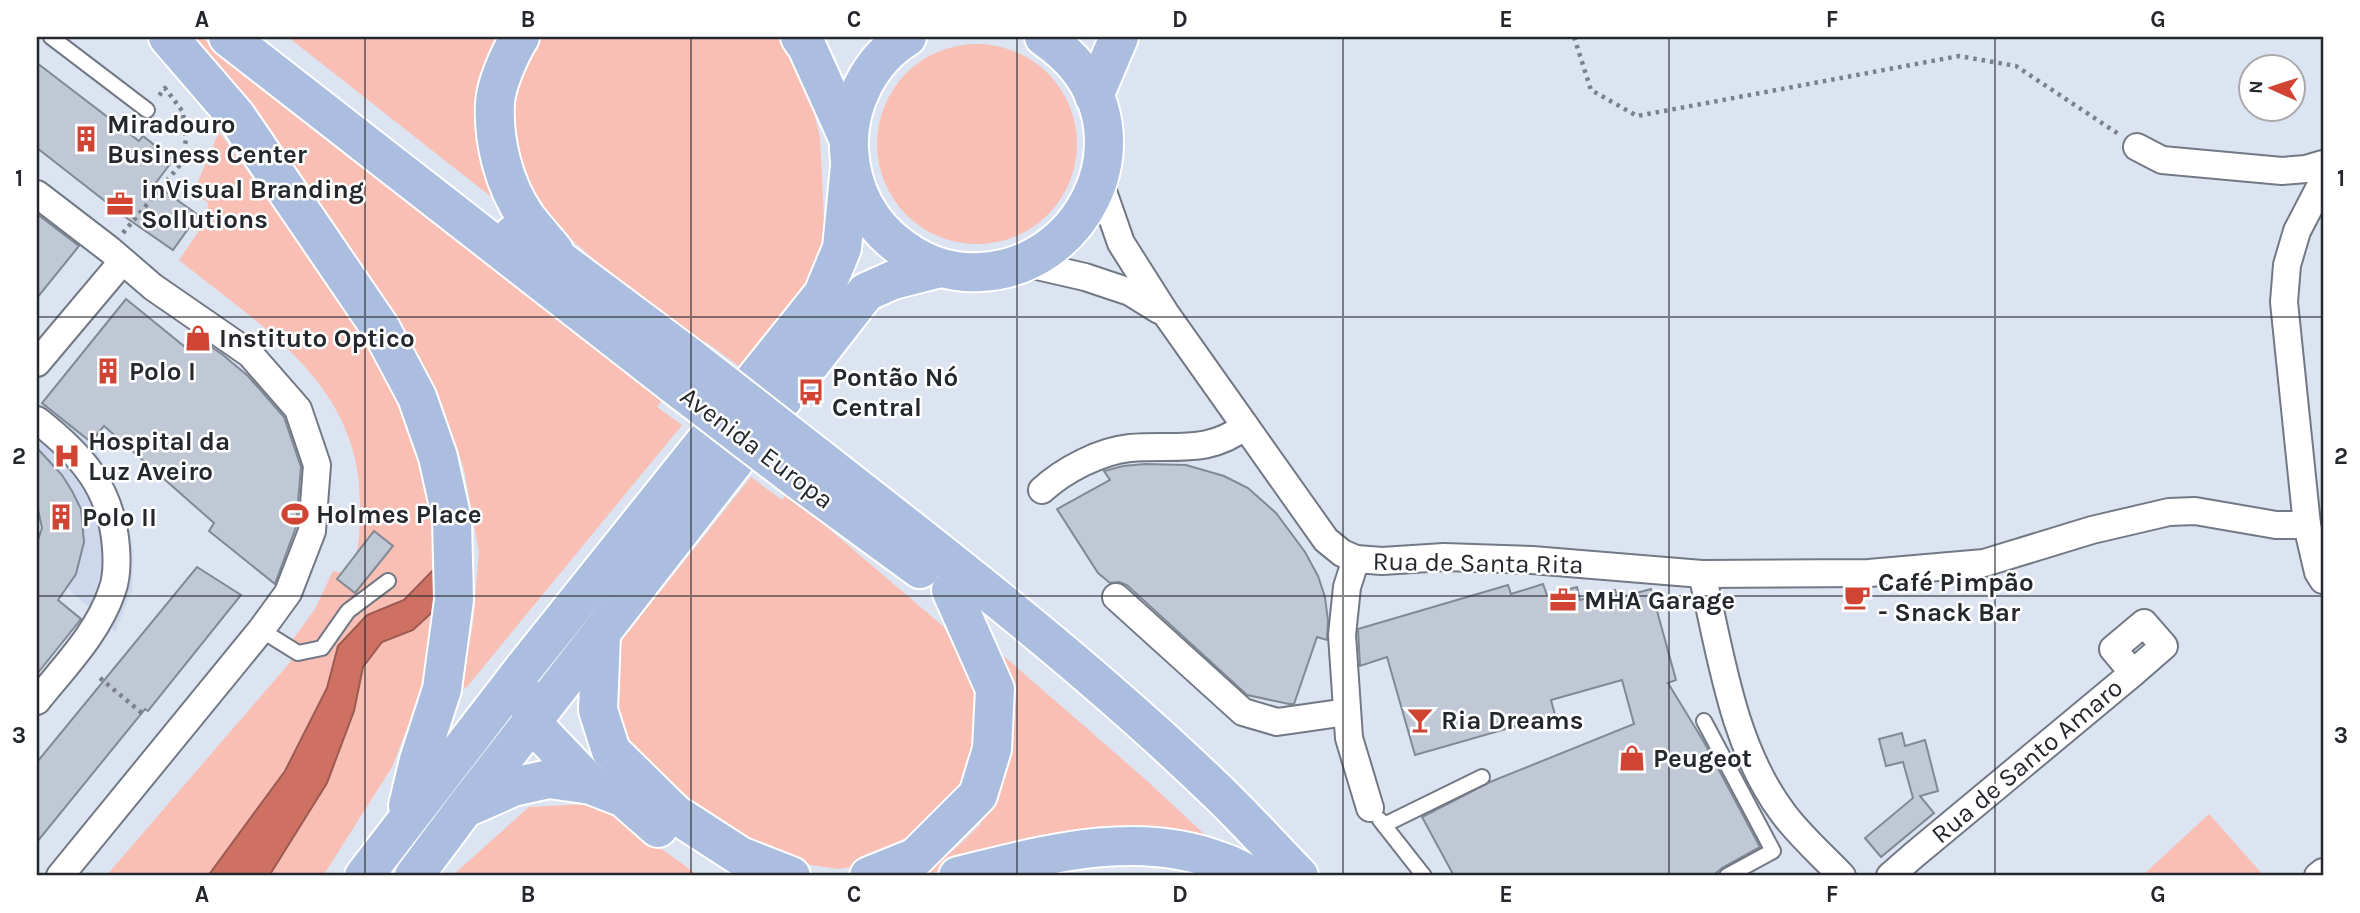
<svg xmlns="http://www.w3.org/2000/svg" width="2360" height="913" viewBox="0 0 2360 913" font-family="Karla,sans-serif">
	<rect width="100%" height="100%" fill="#dce4f1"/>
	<polygon fill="#cdd8ec" points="126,299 175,339 91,442 122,501 133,548 132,590 115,632 67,587 37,566 37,543 42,528 37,505 37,411"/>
	<g fill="#f9beb4">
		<polygon points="187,37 201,37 536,296 636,382 662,400 657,407 682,425 466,688 460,686 473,624 479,552 464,469 438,393 378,299"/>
		<polygon points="288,37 503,37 499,203"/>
		<polygon points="533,37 778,37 809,90 820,138 825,239 811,277 743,369 706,342 701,348 628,290 551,221 517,161 514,98"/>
		<circle cx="977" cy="144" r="100"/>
		<path d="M219 132 332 288 397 385 430 477 442 618 422 690 392 767 323 876H106L286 667 299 650 291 642 315 609 333 571 348 574C360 554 360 530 360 507 362 385 263 328 179 260L201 228 206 226 208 203 194 191Z"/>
		<polygon points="751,477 782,500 787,493 944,627 975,688 975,739 966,777 941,814 878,863 838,869 784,861 740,839 651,767 619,728 612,683 621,641"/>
		<polygon points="999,652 1145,779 1218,847 970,865 916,876 955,849 980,825 995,797"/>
		<polygon points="587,804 622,820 699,876 452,876 529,807"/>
		<polygon points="2209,814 2264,876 2141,876 2142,876"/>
	</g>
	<polygon fill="#ce7162" stroke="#9b5b52" stroke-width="2" points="442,561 442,603 413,630 382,642 363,667 354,711 327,783 269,876 208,876 285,771 327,688 338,646 367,615 404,600"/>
	<g fill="#c0c7d5" stroke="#818995" stroke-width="2">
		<polygon points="37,63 139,141 143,136 173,160 155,184 198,215 173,250 128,219 37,148"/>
		<polygon points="37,214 79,246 37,298"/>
		<polygon points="126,299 190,351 200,339 223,355 248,376 284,417 301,467 296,527 275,584 209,531 214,523 104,426 91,442 42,403"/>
		<polygon points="37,448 62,475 72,491 81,509 84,542 76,574 58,600 81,619 37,674 37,543 42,528 37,505"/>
		<polygon points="1145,464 1186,465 1224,476 1248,488 1276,513 1305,552 1318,576 1325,597 1328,621 1327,640 1317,637 1294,704 1289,704 1247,695 1127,585 1119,582 1110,583 1098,573 1057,509 1110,480 1104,471 1123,466"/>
		<polygon points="374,531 393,546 355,593 337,579"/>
		<polygon points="197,567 241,595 148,711 145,709 37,842 37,762"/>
		<polygon points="1543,584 1547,595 1577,587 1580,600 1615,590 1618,598 1651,589 1676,680 1668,683 1704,742 1760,847 1722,868 1713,876 1454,876 1422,817 1490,782 1634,724 1622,680 1551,700 1555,715 1415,755 1387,657 1360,666 1358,629 1508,585 1511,594"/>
		<polygon points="1902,733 1905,746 1925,740 1938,791 1920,796 1934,813 1881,857 1865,838 1913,798 1903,762 1886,766 1879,739"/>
	</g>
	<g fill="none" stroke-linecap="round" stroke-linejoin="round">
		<g stroke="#727985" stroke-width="18">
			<g id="service">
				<polyline points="51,37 147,110"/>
				<polyline points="261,630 298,653 322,648 348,611 388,581"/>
				<polyline points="1704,721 1773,851 1727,876"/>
				<polyline points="1380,820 1424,876"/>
				<polyline points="1384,825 1482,777"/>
			</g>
		</g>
		<g stroke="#727985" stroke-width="30">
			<g id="minor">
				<polyline points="2137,147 2162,160 2282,171 2306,169 2323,164"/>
				<polyline points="1099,180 1121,243 1166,314 1326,540 1342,553 1356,559 1382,561 1444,557 1532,560 1702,574 1869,573 1984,563 2092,530 2169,512 2195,511 2276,525 2307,525"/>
				<polyline points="2323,181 2297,231 2287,265 2284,302 2307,525 2318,572 2323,580"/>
				<polyline points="37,194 110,250 153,287 250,354 298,409 317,465 312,531 288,593 261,630 60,876"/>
				<polyline points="1024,263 1085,277 1130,292 1159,310"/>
				<polyline points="37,363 122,262"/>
				<path d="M37 420C82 455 112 489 116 548 117 561 117 578 112 591 98 633 64 667 37 701"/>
				<path d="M1042 490C1064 470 1100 451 1130 448 1173 444 1209 455 1245 426"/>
				<polyline points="1356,559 1347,587 1342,635 1349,738 1370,808"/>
				<path d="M1702 574C1721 654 1732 745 1783 813 1800 836 1823 856 1842 876"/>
				<polyline points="1116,597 1243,712 1277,722 1347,712"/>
				<polyline points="1890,876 1914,855 2133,673 2164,646 2144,623 2113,649 2133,673"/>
				<polyline points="2318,876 2323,872"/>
			</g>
		</g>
		<g stroke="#fff" stroke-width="42">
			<g id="primary">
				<polyline points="168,37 236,116 381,329 417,397 438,457 452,520 454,600 442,689 419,760 408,806"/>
				<polyline points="228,37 673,384"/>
				<path d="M520 37C510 53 496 84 495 103 493 142 504 185 526 217 535 229 545 240 554 251"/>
				<polyline points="800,37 807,47 848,138"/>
				<path d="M907 37C869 60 847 106 849 149 851 189 869 225 902 248 925 265 953 274 981 272 1080 267 1141 150 1079 69 1069 56 1057 46 1044 37"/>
				<polyline points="1094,96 1119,37"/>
				<polyline points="514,234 561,261 692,359"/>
				<path d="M815 455C956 565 1098 675 1226 800 1251 825 1275 851 1299 876"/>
				<polyline points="797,479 920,569"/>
				<polyline points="601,635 598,710 611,751 675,814 740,856 791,876"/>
				<polyline points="529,699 532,723 591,785"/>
				<polyline points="468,807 513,787 549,779 591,785 624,798 658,828"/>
				<polyline points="364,876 521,672 823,294 842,248 850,166"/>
				<polyline points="414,876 464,809 866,292 893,280 940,268"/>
				<polyline points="869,876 916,857 978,795 992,749 995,689 951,590"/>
				<path d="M958 876C1044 855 1136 828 1222 862 1232 865 1242 871 1251 876"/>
			</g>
		</g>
		<g stroke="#7b8189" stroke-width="4.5" stroke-dasharray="3.5 5" stroke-linecap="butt">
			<polyline points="1574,37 1591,90 1637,116 1959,56 2016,66 2120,135"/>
			<polyline points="123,233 180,165 186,140 183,112 165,88 158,97"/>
			<polyline points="100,678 143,714"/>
		</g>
		<use href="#service" stroke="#fff" stroke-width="14"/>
		<use href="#minor" stroke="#fff" stroke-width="26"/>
		<use href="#primary" stroke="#abbee0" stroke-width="38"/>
		<g stroke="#fff" stroke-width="42" stroke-linecap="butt">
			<g id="primary-bridge">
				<polyline points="692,359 815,455"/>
				<polyline points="673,384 797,479"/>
			</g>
		</g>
		<use href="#primary-bridge" stroke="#abbee0" stroke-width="38"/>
	</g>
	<path fill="none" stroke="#24272c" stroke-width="2" stroke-opacity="0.55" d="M365 37V876M691 37V876M1017 37V876M1343 37V876M1669 37V876M1995 37V876M37 317H2323M37 596H2323"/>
	<defs>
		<g id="building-bare" transform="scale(2.1)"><path d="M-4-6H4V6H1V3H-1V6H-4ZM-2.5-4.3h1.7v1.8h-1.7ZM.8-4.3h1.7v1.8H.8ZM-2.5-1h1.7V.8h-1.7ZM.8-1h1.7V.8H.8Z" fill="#d14434" stroke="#fff" stroke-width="2.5" paint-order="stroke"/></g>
		<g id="office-bare" transform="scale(2.1)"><path d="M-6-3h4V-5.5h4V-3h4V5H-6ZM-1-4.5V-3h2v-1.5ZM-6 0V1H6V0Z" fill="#d14434" stroke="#fff" stroke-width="2.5" paint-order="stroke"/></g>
		<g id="shop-bare" transform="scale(2.1)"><path d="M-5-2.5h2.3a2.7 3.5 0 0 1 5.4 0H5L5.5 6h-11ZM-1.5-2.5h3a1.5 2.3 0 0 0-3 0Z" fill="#d14434" stroke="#fff" stroke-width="2.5" paint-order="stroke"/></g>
		<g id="bus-bare" transform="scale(2.1)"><path d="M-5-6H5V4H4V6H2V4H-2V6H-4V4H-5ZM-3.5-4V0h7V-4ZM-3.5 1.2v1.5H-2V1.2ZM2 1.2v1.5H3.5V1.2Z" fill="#d14434" stroke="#fff" stroke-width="2.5" paint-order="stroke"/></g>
		<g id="hospital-bare" transform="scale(2.1)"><path d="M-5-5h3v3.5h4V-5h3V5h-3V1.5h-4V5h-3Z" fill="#d14434" stroke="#fff" stroke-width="2.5" paint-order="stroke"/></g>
		<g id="stadium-bare" transform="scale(2.1)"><path d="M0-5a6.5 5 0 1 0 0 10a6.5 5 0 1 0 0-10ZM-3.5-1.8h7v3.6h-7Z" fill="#d14434" stroke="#fff" stroke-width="2.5" paint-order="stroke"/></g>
		<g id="cafe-bare" transform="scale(2.1)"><path d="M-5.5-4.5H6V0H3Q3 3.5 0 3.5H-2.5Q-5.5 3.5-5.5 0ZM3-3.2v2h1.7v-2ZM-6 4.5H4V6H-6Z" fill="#d14434" stroke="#fff" stroke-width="2.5" paint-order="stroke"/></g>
		<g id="bar-bare" transform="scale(2.1)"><path d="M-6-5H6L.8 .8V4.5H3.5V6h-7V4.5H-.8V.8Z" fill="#d14434" stroke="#fff" stroke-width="2.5" paint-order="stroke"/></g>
	</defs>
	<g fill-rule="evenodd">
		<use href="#building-bare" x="86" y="139"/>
		<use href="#office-bare" x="120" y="204"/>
		<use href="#shop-bare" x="198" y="338"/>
		<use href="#building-bare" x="108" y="371"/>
		<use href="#bus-bare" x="811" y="392"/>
		<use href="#hospital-bare" x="67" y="456"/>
		<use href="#stadium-bare" x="295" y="514"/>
		<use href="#building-bare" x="61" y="517"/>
		<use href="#cafe-bare" x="1857" y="597"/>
		<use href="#office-bare" x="1563" y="600"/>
		<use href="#bar-bare" x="1420" y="720"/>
		<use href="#shop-bare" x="1632" y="758"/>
	</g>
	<g text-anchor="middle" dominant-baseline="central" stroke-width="5" stroke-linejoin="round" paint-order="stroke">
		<g font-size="26" font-weight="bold" fill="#24272c" stroke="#fff" text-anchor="start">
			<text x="107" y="124">Miradouro<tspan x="107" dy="30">Business Center</tspan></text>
			<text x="141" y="189">inVisual Branding<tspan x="141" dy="30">Sollutions</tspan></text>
			<text x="219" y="338">Instituto Optico</text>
			<text x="129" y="371">Polo I</text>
			<text x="832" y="377">Pontão Nó<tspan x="832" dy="30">Central</tspan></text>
			<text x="88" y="441">Hospital da<tspan x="88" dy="30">Luz Aveiro</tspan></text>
			<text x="316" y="514">Holmes Place</text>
			<text x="82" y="517">Polo II</text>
			<text x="1878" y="582">Café Pimpão<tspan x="1878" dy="30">- Snack Bar</tspan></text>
			<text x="1584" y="600">MHA Garage</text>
			<text x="1441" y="720">Ria Dreams</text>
			<text x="1653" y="758">Peugeot</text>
		</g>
		<g font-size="26" fill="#24272c" stroke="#fff">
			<text transform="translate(757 448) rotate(37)">Avenida Europa</text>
			<text transform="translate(1478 563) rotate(1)">Rua de Santa Rita</text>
			<text transform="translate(2027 761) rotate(-40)">Rua de Santo Amaro</text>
		</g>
	</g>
	<rect width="2360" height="913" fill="none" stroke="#ffffff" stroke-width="77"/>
	<g transform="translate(2272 88) rotate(273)"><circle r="33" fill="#ffffff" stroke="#a7a9ab" stroke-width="2"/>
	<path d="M0-5L12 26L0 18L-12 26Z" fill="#d14434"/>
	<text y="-10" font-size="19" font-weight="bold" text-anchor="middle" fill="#24272c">N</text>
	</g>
	<rect x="38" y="38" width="2284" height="836" fill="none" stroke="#24272c" stroke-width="2.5"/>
	<g font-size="23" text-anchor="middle" font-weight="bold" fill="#24272c">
		<text x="202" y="27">A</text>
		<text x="528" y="27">B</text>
		<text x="854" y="27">C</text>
		<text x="1180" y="27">D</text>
		<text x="1506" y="27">E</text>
		<text x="1832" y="27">F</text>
		<text x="2158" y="27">G</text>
		<text x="19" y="186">1</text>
		<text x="2341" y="186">1</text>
		<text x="19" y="464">2</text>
		<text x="2341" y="464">2</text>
		<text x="19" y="743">3</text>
		<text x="2341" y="743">3</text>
		<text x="202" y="902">A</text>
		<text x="528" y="902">B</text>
		<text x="854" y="902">C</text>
		<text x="1180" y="902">D</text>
		<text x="1506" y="902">E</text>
		<text x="1832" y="902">F</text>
		<text x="2158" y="902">G</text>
	</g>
</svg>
